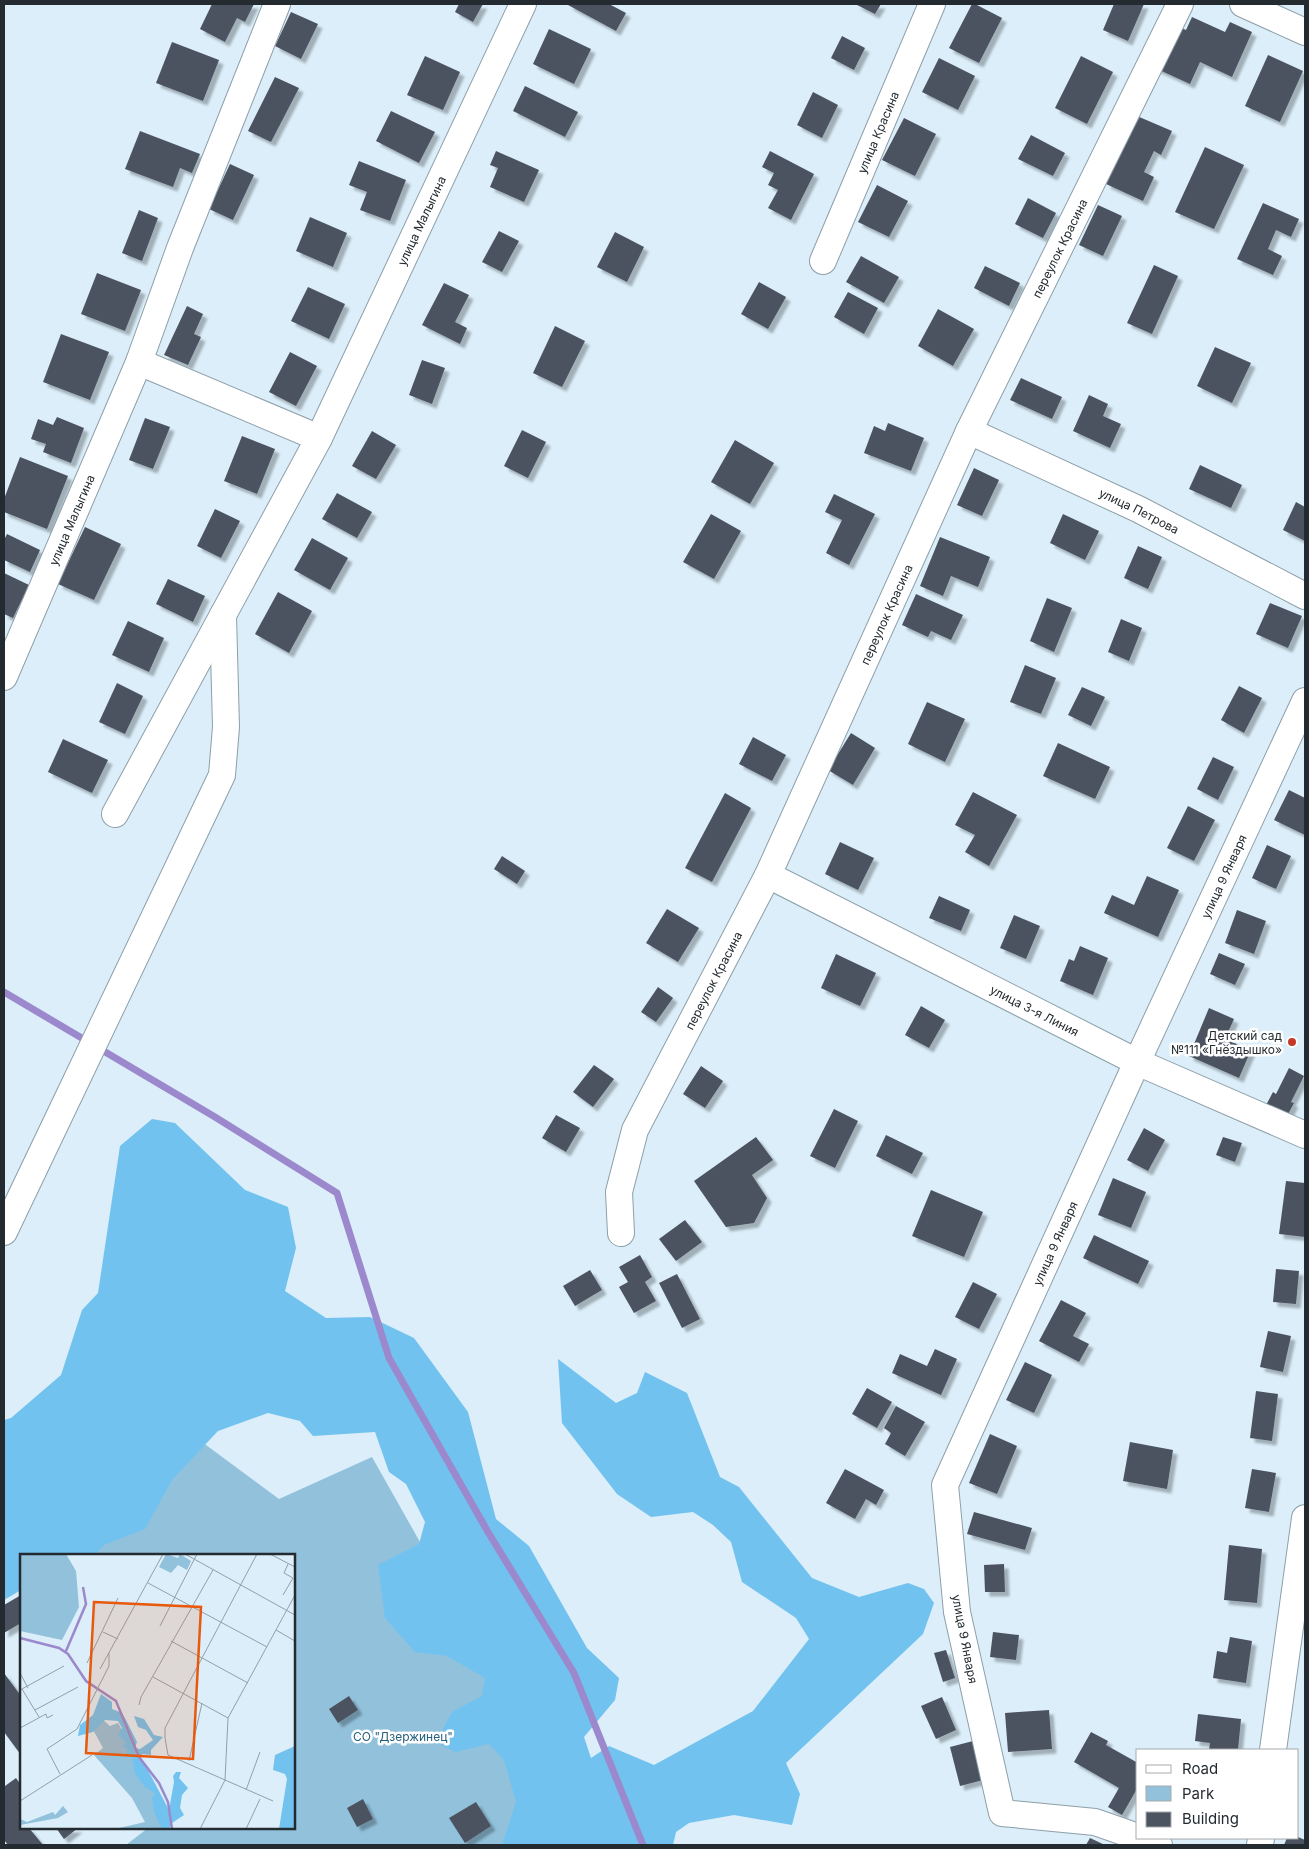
<svg xmlns="http://www.w3.org/2000/svg" width="1309" height="1849" viewBox="0 0 1309 1849" font-family="Inter,sans-serif">
	<defs>
		<filter id="shadow"><feDropShadow dx="4.5" dy="4.5" stdDeviation="1" flood-color="#0004"/></filter>
	</defs>
	<rect width="100%" height="100%" fill="#dbeef9"/>
	<polygon fill="#92c1dc" points="179,1425 279,1499 372,1457 517,1714 614,1845 126,1845 148,1828 294,1828 294,1555 70,1555"/>
	<polygon fill="#72c2ef" points="152,1119 175,1123 245,1190 288,1207 296,1248 285,1291 326,1318 370,1317 414,1338 468,1412 496,1519 529,1546 587,1648 619,1678 615,1700 584,1737 591,1758 609,1746 654,1765 753,1711 809,1639 796,1618 742,1582 731,1542 713,1525 693,1512 651,1517 617,1494 562,1423 558,1359 616,1403 637,1393 645,1372 687,1393 720,1477 739,1487 812,1578 859,1597 908,1583 924,1589 934,1603 923,1634 786,1763 800,1794 792,1825 734,1815 689,1823 676,1832 673,1845 502,1845 516,1802 504,1760 489,1744 455,1752 436,1742 452,1712 482,1696 485,1678 447,1656 415,1652 385,1618 378,1565 419,1544 425,1522 406,1484 389,1472 375,1432 313,1436 300,1421 268,1413 218,1431 172,1480 145,1529 104,1545 95,1555 21,1555 21,1590 4,1600 4,1420 11,1418 61,1375 82,1310 98,1293 120,1146"/>
	<g fill="none" stroke-linecap="round" stroke-linejoin="round">
		<polyline stroke="#9c88cc" stroke-width="7" points="4,992 215,1117 337,1193 389,1358 488,1532 574,1673 643,1845"/>
	</g>
	<g fill="#4c5361" filter="url(#shadow)">
		<polygon points="212,4 254,4 245,22 237,18 225,42 200,29"/>
		<polygon points="459,4 483,4 473,22 455,12"/>
		<polygon points="569,4 609,4 626,13 616,31 568,5"/>
		<polygon points="855,4 881,4 875,14"/>
		<polygon points="972,4 975,4 1002,18 979,63 949,48"/>
		<polygon points="1114,4 1144,4 1128,41 1103,30"/>
		<polygon points="291,12 318,24 301,59 275,46"/>
		<polygon points="1192,17 1225,32 1230,22 1252,32 1232,77 1200,62 1190,84 1155,68 1175,25 1186,30"/>
		<polygon points="549,29 591,49 574,84 533,64"/>
		<polygon points="842,36 865,48 854,70 831,58"/>
		<polygon points="172,42 219,60 203,101 156,83"/>
		<polygon points="1268,55 1303,71 1280,122 1245,106"/>
		<polygon points="425,56 460,72 443,110 407,95"/>
		<polygon points="1081,56 1113,72 1087,124 1055,108"/>
		<polygon points="939,58 975,76 958,110 922,92"/>
		<polygon points="275,77 299,88 271,142 248,131"/>
		<polygon points="525,86 578,112 565,137 513,111"/>
		<polygon points="813,92 838,105 822,138 797,125"/>
		<polygon points="391,111 435,132 419,163 376,141"/>
		<polygon points="1137,116 1172,131 1161,155 1154,151 1144,172 1154,177 1143,201 1106,184"/>
		<polygon points="904,118 936,134 915,176 882,160"/>
		<polygon points="140,131 200,154 192,173 180,168 173,187 125,169"/>
		<polygon points="1031,135 1065,153 1053,176 1018,159"/>
		<polygon points="1205,147 1244,165 1214,229 1175,212"/>
		<polygon points="496,151 539,170 524,202 490,187 498,168 490,165"/>
		<polygon points="770,151 814,174 791,220 768,208 778,190 768,185 774,173 762,167"/>
		<polygon points="359,161 406,180 390,221 360,210 367,192 349,185"/>
		<polygon points="230,164 254,175 233,220 209,209"/>
		<polygon points="877,185 908,201 889,237 858,222"/>
		<polygon points="1028,198 1056,213 1043,238 1015,224"/>
		<polygon points="1263,203 1299,219 1291,237 1276,230 1268,249 1282,256 1273,275 1237,259"/>
		<polygon points="1098,205 1122,216 1103,256 1079,245"/>
		<polygon points="139,210 158,218 142,261 122,253"/>
		<polygon points="310,217 347,233 333,267 296,251"/>
		<polygon points="499,231 519,241 502,272 482,262"/>
		<polygon points="615,232 644,247 627,282 597,267"/>
		<polygon points="861,256 899,277 884,303 846,282"/>
		<polygon points="1154,265 1178,276 1152,334 1127,323"/>
		<polygon points="985,266 1020,283 1009,306 974,288"/>
		<polygon points="97,273 141,290 125,331 81,314"/>
		<polygon points="759,282 786,297 768,329 741,314"/>
		<polygon points="444,283 469,295 455,322 467,328 460,344 422,325"/>
		<polygon points="308,287 345,304 329,339 291,321"/>
		<polygon points="848,292 878,308 864,334 834,317"/>
		<polygon points="187,306 203,314 194,334 201,337 188,365 164,355"/>
		<polygon points="938,309 974,329 953,366 918,346"/>
		<polygon points="555,326 585,341 562,387 533,373"/>
		<polygon points="61,334 109,352 90,400 43,382"/>
		<polygon points="1215,347 1251,363 1232,403 1197,386"/>
		<polygon points="290,352 317,366 296,406 269,392"/>
		<polygon points="422,360 445,368 432,404 409,395"/>
		<polygon points="1021,378 1062,397 1052,419 1010,400"/>
		<polygon points="1089,395 1108,404 1103,416 1121,424 1110,448 1073,431"/>
		<polygon points="57,417 84,428 71,463 43,452 46,444 31,439 38,419 53,425"/>
		<polygon points="145,418 170,427 153,469 129,460"/>
		<polygon points="888,423 924,438 911,471 864,453 874,426 885,431"/>
		<polygon points="522,430 546,442 528,478 504,466"/>
		<polygon points="372,431 396,445 376,479 352,466"/>
		<polygon points="242,436 275,449 257,494 224,481"/>
		<polygon points="735,440 774,463 750,504 711,482"/>
		<polygon points="20,457 68,476 47,529 4,512 4,499"/>
		<polygon points="1200,465 1242,485 1231,508 1189,489"/>
		<polygon points="974,468 999,480 982,516 957,505"/>
		<polygon points="337,493 372,512 357,538 322,519"/>
		<polygon points="834,494 875,514 849,565 826,553 842,520 825,512"/>
		<polygon points="1296,502 1305,507 1305,541 1283,530"/>
		<polygon points="215,509 240,521 221,558 197,546"/>
		<polygon points="711,514 741,531 714,579 683,562"/>
		<polygon points="1063,514 1099,531 1085,560 1050,543"/>
		<polygon points="85,527 121,544 94,600 58,584"/>
		<polygon points="7,534 40,550 30,572 4,560 4,540"/>
		<polygon points="940,537 990,557 978,587 951,576 943,596 920,586"/>
		<polygon points="312,538 348,558 330,590 294,570"/>
		<polygon points="1138,546 1162,557 1148,589 1124,578"/>
		<polygon points="4,573 29,585 13,618 4,614"/>
		<polygon points="168,579 205,596 193,622 156,604"/>
		<polygon points="278,592 312,611 289,653 255,634"/>
		<polygon points="916,594 963,615 951,640 931,631 928,637 902,625"/>
		<polygon points="1047,598 1072,608 1054,652 1030,641"/>
		<polygon points="1270,603 1302,616 1288,648 1256,634"/>
		<polygon points="1121,619 1142,628 1129,661 1108,652"/>
		<polygon points="128,621 164,638 149,672 112,655"/>
		<polygon points="1025,665 1056,678 1041,714 1010,702"/>
		<polygon points="117,683 143,696 125,734 99,722"/>
		<polygon points="1239,686 1262,698 1244,733 1221,720"/>
		<polygon points="1082,687 1105,697 1091,726 1068,715"/>
		<polygon points="927,702 965,719 945,762 908,744"/>
		<polygon points="851,733 875,748 853,785 828,770"/>
		<polygon points="753,737 786,755 772,781 739,764"/>
		<polygon points="63,739 108,760 92,793 48,772"/>
		<polygon points="1058,743 1110,767 1095,799 1043,776"/>
		<polygon points="1213,757 1234,767 1218,800 1197,789"/>
		<polygon points="1289,790 1305,798 1305,835 1274,820"/>
		<polygon points="973,792 1017,815 989,866 965,852 975,835 955,825"/>
		<polygon points="725,793 751,808 712,882 685,868"/>
		<polygon points="1188,806 1215,820 1194,861 1167,848"/>
		<polygon points="840,842 874,858 858,890 825,874"/>
		<polygon points="1267,845 1291,856 1276,889 1252,878"/>
		<polygon points="502,856 525,871 517,884 494,869"/>
		<polygon points="1147,876 1179,890 1158,937 1104,913 1112,895 1134,905"/>
		<polygon points="939,896 970,910 961,931 929,918"/>
		<polygon points="667,909 699,928 678,962 646,943"/>
		<polygon points="1237,910 1266,921 1254,954 1225,943"/>
		<polygon points="1014,915 1040,926 1026,959 1000,948"/>
		<polygon points="1080,946 1108,958 1093,995 1060,981 1069,959 1074,961"/>
		<polygon points="1219,953 1245,964 1235,985 1210,974"/>
		<polygon points="836,954 876,973 860,1006 821,988"/>
		<polygon points="658,987 673,998 656,1022 641,1012"/>
		<polygon points="921,1006 945,1020 929,1048 905,1035"/>
		<polygon points="1209,1008 1234,1019 1225,1039 1251,1050 1239,1078 1189,1056"/>
		<polygon points="594,1065 614,1079 593,1107 573,1092"/>
		<polygon points="701,1066 723,1081 705,1108 683,1094"/>
		<polygon points="1289,1068 1304,1076 1291,1102 1294,1103 1286,1118 1265,1107 1273,1092 1276,1094"/>
		<polygon points="834,1109 858,1121 835,1168 810,1156"/>
		<polygon points="556,1115 580,1128 566,1152 542,1138"/>
		<polygon points="1144,1128 1165,1140 1148,1171 1127,1160"/>
		<polygon points="886,1135 923,1153 912,1174 876,1156"/>
		<polygon points="756,1137 773,1160 752,1175 767,1198 754,1223 726,1227 694,1181"/>
		<polygon points="1223,1137 1242,1143 1235,1162 1216,1155"/>
		<polygon points="1113,1178 1146,1192 1131,1228 1098,1215"/>
		<polygon points="1286,1181 1305,1183 1305,1237 1279,1234"/>
		<polygon points="931,1190 983,1212 964,1257 912,1236"/>
		<polygon points="685,1220 702,1242 676,1261 659,1239"/>
		<polygon points="1094,1235 1149,1261 1138,1284 1083,1258"/>
		<polygon points="640,1255 652,1277 645,1282 656,1301 634,1313 619,1287 628,1282 619,1267"/>
		<polygon points="1276,1269 1299,1271 1296,1304 1273,1302"/>
		<polygon points="590,1270 602,1290 575,1306 563,1286"/>
		<polygon points="677,1274 700,1319 682,1328 659,1283"/>
		<polygon points="973,1282 997,1294 979,1329 955,1317"/>
		<polygon points="1061,1300 1086,1313 1073,1336 1089,1344 1079,1362 1039,1341"/>
		<polygon points="1268,1331 1291,1336 1283,1372 1260,1367"/>
		<polygon points="935,1349 957,1359 941,1395 892,1373 900,1354 927,1366"/>
		<polygon points="1025,1362 1052,1375 1034,1413 1006,1400"/>
		<polygon points="867,1388 892,1402 877,1428 852,1414"/>
		<polygon points="1256,1391 1278,1394 1272,1441 1250,1438"/>
		<polygon points="896,1406 925,1422 905,1456 885,1444 891,1433 884,1428"/>
		<polygon points="990,1434 1017,1446 997,1494 969,1483"/>
		<polygon points="1130,1442 1173,1450 1167,1489 1123,1481"/>
		<polygon points="845,1469 884,1490 876,1505 866,1499 855,1519 826,1503"/>
		<polygon points="1252,1469 1276,1473 1269,1512 1245,1508"/>
		<polygon points="974,1512 1032,1528 1025,1550 967,1534"/>
		<polygon points="1229,1545 1262,1549 1257,1603 1224,1600"/>
		<polygon points="1004,1564 1005,1592 985,1592 984,1565"/>
		<polygon points="21,1595 21,1623 4,1633 4,1605"/>
		<polygon points="993,1632 1019,1635 1016,1660 990,1657"/>
		<polygon points="1230,1637 1252,1641 1246,1683 1213,1678 1217,1651 1227,1653"/>
		<polygon points="946,1650 955,1678 943,1682 934,1653"/>
		<polygon points="4,1673 21,1696 21,1755 4,1732"/>
		<polygon points="349,1696 358,1710 338,1723 329,1709"/>
		<polygon points="942,1697 956,1730 936,1739 921,1706"/>
		<polygon points="1049,1710 1052,1749 1008,1752 1005,1713"/>
		<polygon points="1198,1714 1241,1719 1238,1750 1209,1750 1210,1743 1195,1741"/>
		<polygon points="1091,1732 1108,1741 1106,1745 1138,1763 1138,1787 1122,1815 1108,1807 1119,1788 1074,1762"/>
		<polygon points="973,1741 983,1780 960,1786 950,1747"/>
		<polygon points="16,1778 21,1785 21,1828 29,1828 43,1845 8,1845 4,1840 4,1784 5,1786"/>
		<polygon points="363,1799 373,1819 357,1827 347,1808"/>
		<polygon points="476,1802 491,1826 465,1843 449,1818"/>
		<polygon points="56,1828 78,1828 64,1839"/>
		<polygon points="1298,1837 1305,1840 1305,1845 1284,1845 1287,1838"/>
		<polygon points="1090,1838 1105,1845 1086,1845"/>
	</g>
	<g fill="none" stroke-linecap="round" stroke-linejoin="round">
		<g stroke="#8d9fa9" stroke-width="28">
			<g id="street">
				<polyline points="1243,4 1305,32"/>
				<path id="s1" d="M823 261 932 4"/>
				<polyline points="139,362 319,438"/>
				<path id="s2" d="M969 431 1138 509 1305 596"/>
				<path id="s3" d="M4 677 139 362 180 248 277 4"/>
				<path id="s4" d="M115 814 319 438 523 4"/>
				<path id="s5" d="M768 875 1137 1062 1305 1135"/>
				<polyline points="4,1232 222,775 226,727 223,615"/>
				<path id="s6" d="M621 1233 619 1192 635 1130 768 875 969 431 1180 4"/>
				<polyline points="1273,1750 1305,1518"/>
				<path id="s7" d="M1138 1837 1095 1822 1002 1813 957 1612 945 1485 1137 1062 1305 701"/>
				<polyline points="1139,1838 1159,1845"/>
				<polyline points="1260,1845 1261,1838"/>
			</g>
		</g>
		<use href="#street" stroke="#fff" stroke-width="26"/>
	</g>
	<circle fill="#c63929" stroke="#fff" stroke-width="2" cx="1292" cy="1042" r="5"/>
	<g text-anchor="middle" dominant-baseline="central" stroke-width="5" stroke-linejoin="round" paint-order="stroke">
		<g font-size="12" fill="#242b30" stroke="#fff">
			<text stroke="none"><textPath href="#s1" startOffset="140">улица Красина</textPath></text>
			<text stroke="none"><textPath href="#s4" startOffset="668">улица Малыгина</textPath></text>
			<text stroke="none"><textPath href="#s6" startOffset="1084">переулок Красина</textPath></text>
			<text stroke="none"><textPath href="#s2" startOffset="188">улица Петрова</textPath></text>
			<text stroke="none"><textPath href="#s3" startOffset="171">улица Малыгина</textPath></text>
			<text stroke="none"><textPath href="#s6" startOffset="679">переулок Красина</textPath></text>
			<text stroke="none"><textPath href="#s7" startOffset="1142">улица 9 Января</textPath></text>
			<text stroke="none"><textPath href="#s6" startOffset="274">переулок Красина</textPath></text>
			<text stroke="none"><textPath href="#s5" startOffset="299">улица 3-я Линия</textPath></text>
			<text stroke="none"><textPath href="#s7" startOffset="738">улица 9 Января</textPath></text>
			<text transform="translate(965 1639) rotate(79)">улица 9 Января</text>
		</g>
		<g font-size="12" fill="#242b30" stroke="#fff" text-anchor="end">
			<text x="1282" y="1035">Детский сад<tspan x="1282" dy="14">№111 «Гнёздышко»</tspan></text>
		</g>
		<g font-size="12" fill="#235f7d" stroke="#fff">
			<text x="403" y="1736">СО "Дзержинец"</text>
		</g>
	</g>
	<g transform="translate(20 1554)">
		<rect width="275" height="275" fill="#dbeef9"/>
		<path d="M0 0H46L56 17 59 53 42 86 0 77ZM146 0 158 4 160 0 171 7 167 16 158 11 151 19 139 13ZM82 165 90 172 98 169 141 244 148 275H95L125 268 112 244 74 201 83 194 70 170ZM43 252 48 258 38 264 0 271V265L7 268 33 258 35 261Z" fill="#92c1dc"/>
		<path d="M81 140 92 148V155L102 159 106 166 117 188 115 194 120 195 133 186 126 176 118 173 114 162 124 165 134 181 143 183 131 196V201L122 200 121 203 149 256 154 228 153 222 156 218H161L159 224 168 234 162 241 160 254 164 261 152 269 149 275H142L134 258 132 244 135 239 125 233 115 220 112 203H106L107 194 102 192 106 188 98 182 102 174 98 167 85 166 73 178 58 182 60 171 73 161ZM275 192V275H259L267 225 265 220 253 216 255 201Z" fill="#72c2ef"/>
		<path fill="none" stroke="#9c88cc" stroke-width="2.5" d="M0 84 39 94 48 100 66 127 96 147 119 203 139 229 148 248 152 275M46 97 66 50 63 33"/>
		<path fill="none" stroke="#92a0a9" stroke-width="1" d="M165 0 275 61M237 0 145 174V184L148 201 253 247M250 0 275 13M128 29 247 93M263 41 273 24 264 19 268 10M140 72 177 0M256 76 275 87M83 78 98 85M151 87 228 129M67 109 98 44M80 115 143 0M0 119 8 134M133 123 208 164M2 135 19 163M0 136 44 112M119 151 121 143 193 16M15 156 58 133M0 174 26 160 27 164 33 161M169 207 182 149M40 220 27 195 57 175 89 112V99M226 236 240 198M0 247 72 201M180 275 205 226 208 164 275 41M226 275 240 245"/>
		<path fill="#e8590c" fill-opacity="0.15" stroke="#e8590c" stroke-width="2.5" d="M74 48 181 53 173 205 66 199Z"/>
		<rect width="275" height="275" fill="none" stroke="#242b30" stroke-width="2.5"/>
	</g>
	<rect width="1309" height="1849" fill="none" stroke="#242b30" stroke-width="10"/>
	<rect x="1136" y="1749" width="162" height="90" fill="#ffffff" stroke="#a7aaac"/>
	<rect x="1146" y="1765" width="25" height="8" fill="#ffffff" stroke="#a7aaac"/>
	<text x="1182" y="1774" font-size="15" fill="#242b30">Road</text>
	<rect x="1146" y="1786" width="25" height="15" fill="#92c1dc" stroke="#a7aaac"/>
	<text x="1182" y="1799" font-size="15" fill="#242b30">Park</text>
	<rect x="1146" y="1812" width="25" height="15" fill="#4c5361" stroke="#a7aaac"/>
	<text x="1182" y="1824" font-size="15" fill="#242b30">Building</text>
</svg>
